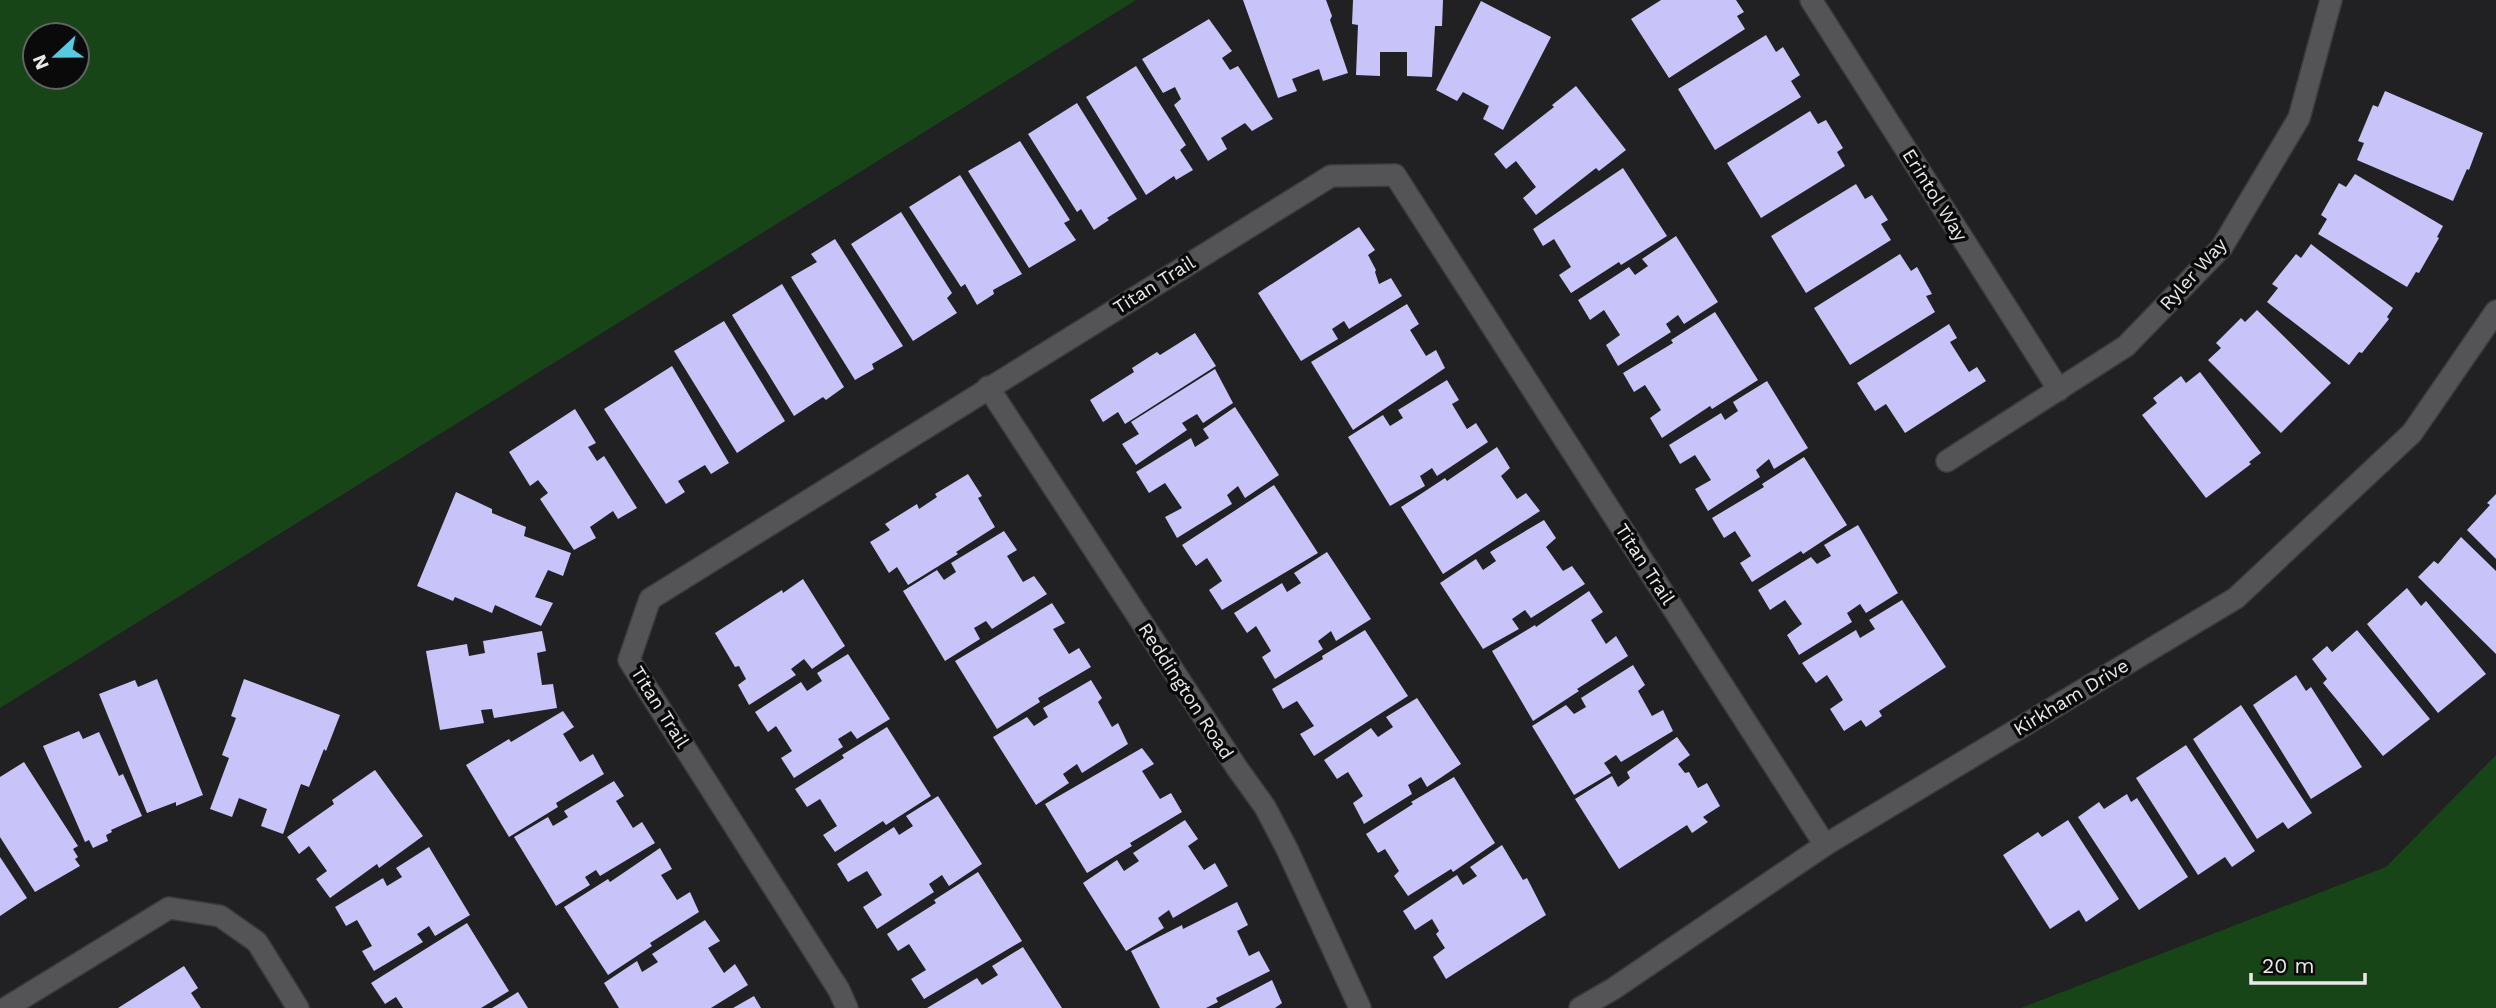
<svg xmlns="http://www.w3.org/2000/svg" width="2496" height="1008" viewBox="0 0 2496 1008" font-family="'Work Sans',sans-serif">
	<rect width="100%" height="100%" fill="#212023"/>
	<g fill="#184517" fill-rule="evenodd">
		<path d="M0 0H1136L0 708ZM77 35V77H35V35Z"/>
		<polygon points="2496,755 2496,1008 2021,1008 2386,867"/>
	</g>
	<g fill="#c8c4f9">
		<polygon points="1243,0 1326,0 1332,16 1330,20 1348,73 1323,81 1319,69 1292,79 1297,91 1278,98"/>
		<polygon points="1353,0 1443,0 1442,26 1435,26 1432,77 1407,76 1407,52 1380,52 1380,76 1356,75 1358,25 1352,24"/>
		<polygon points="1661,0 1736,0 1744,12 1737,16 1745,29 1669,78 1631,19"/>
		<polygon points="1481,1 1551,37 1503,130 1483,119 1489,106 1463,92 1457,101 1436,90"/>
		<polygon points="1209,19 1232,51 1222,58 1230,70 1238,66 1273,119 1252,131 1245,123 1221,138 1227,149 1208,161 1174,105 1181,99 1175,87 1163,93 1142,59"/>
		<polygon points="1766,35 1776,52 1783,47 1800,75 1791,81 1801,97 1715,150 1678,89"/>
		<polygon points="1136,66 1186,145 1180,150 1193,170 1176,180 1174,176 1146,195 1086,97"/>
		<polygon points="1576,86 1626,150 1599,171 1596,168 1536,215 1523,198 1536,187 1516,161 1506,169 1494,154 1554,107 1552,105"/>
		<polygon points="2385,91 2483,133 2469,170 2467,169 2453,201 2357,160 2364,143 2358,141 2373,105 2378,107"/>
		<polygon points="1077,103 1137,199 1107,218 1109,220 1094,230 1081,209 1077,212 1028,134"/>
		<polygon points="1810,111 1818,124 1826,120 1843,148 1837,152 1845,166 1761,218 1727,163"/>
		<polygon points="1020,141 1070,220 1064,223 1076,240 1029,268 968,171"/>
		<polygon points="1623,168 1667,236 1621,265 1619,262 1571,293 1559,275 1571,267 1554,239 1543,246 1533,229"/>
		<polygon points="2355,174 2443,226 2437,237 2439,238 2419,273 2416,272 2407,287 2318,234 2327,219 2321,215 2339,183 2346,187"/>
		<polygon points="960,175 1022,274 993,290 994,294 977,305 965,284 961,287 909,207"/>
		<polygon points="1856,184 1865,199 1872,195 1888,220 1881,224 1891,240 1806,293 1771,236"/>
		<polygon points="901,212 952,293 947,298 957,313 913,341 851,244"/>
		<polygon points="1359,227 1375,250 1368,255 1376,270 1375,272 1379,284 1391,278 1402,296 1349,329 1344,321 1332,329 1338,339 1301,361 1258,293"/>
		<polygon points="1676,236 1718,302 1684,324 1678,315 1666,324 1671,332 1618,366 1606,345 1620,335 1604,310 1590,320 1578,300 1629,267 1635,275 1648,266 1642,259"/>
		<polygon points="835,239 903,346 872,364 874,369 855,380 791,277 817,262 811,254"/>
		<polygon points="2311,244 2393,308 2387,317 2389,319 2362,353 2359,352 2349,365 2267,302 2278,288 2272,284 2296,254 2301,258"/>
		<polygon points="1900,254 1911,271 1917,267 1932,294 1926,296 1935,312 1850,365 1814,308"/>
		<polygon points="782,284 844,387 826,400 823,397 794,416 732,315"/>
		<polygon points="1407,304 1419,324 1410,330 1426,356 1436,350 1445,368 1353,430 1311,362"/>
		<polygon points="2257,310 2331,383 2281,433 2208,360 2221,348 2216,343 2241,318 2245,322"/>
		<polygon points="1715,312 1758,380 1712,409 1710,406 1662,438 1650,418 1661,410 1645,385 1634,392 1623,373 1673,343 1671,340"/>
		<polygon points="724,321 785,421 737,453 674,351"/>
		<polygon points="1949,324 1957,338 1950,342 1969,372 1977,367 1986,381 1905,433 1886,404 1875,411 1857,383"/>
		<polygon points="1195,333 1216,366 1125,424 1118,412 1103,422 1090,400 1134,372 1132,368 1157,352 1160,355"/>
		<polygon points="672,366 729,463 711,474 705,465 678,481 685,492 666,504 604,409"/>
		<polygon points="1215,369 1233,403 1203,423 1197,414 1182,423 1187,430 1136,465 1122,444 1139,434 1131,422"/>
		<polygon points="2200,372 2261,453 2249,462 2251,464 2206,498 2142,415 2157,403 2153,398 2181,376 2186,383"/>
		<polygon points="1447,380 1459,400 1452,404 1467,429 1476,423 1488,442 1437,476 1432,468 1420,476 1425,486 1390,506 1348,437 1383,415 1390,426 1403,418 1398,410"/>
		<polygon points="1767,381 1808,448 1774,469 1769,459 1756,470 1760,477 1708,511 1695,489 1711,480 1695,455 1680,464 1669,445 1721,413 1725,420 1738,411 1733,402"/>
		<polygon points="1235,407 1279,475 1245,498 1238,486 1227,495 1232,504 1177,538 1165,517 1182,508 1165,483 1149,493 1136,472 1191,438 1195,447 1209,438 1203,429"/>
		<polygon points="575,409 596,443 588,447 597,461 604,456 637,508 618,519 613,511 590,527 596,538 574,550 540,499 548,493 538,480 530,486 509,452"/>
		<polygon points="1497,447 1510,468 1501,476 1517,499 1526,493 1540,511 1443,574 1401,507 1445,478 1447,481"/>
		<polygon points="1804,457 1847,525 1803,554 1801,551 1752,582 1740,563 1751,556 1735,531 1724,538 1712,518 1764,487 1762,484"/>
		<polygon points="968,474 982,496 978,498 995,527 956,552 958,554 908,585 897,567 889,573 870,542 890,530 885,524 917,504 919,509 937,497 935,494"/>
		<polygon points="1274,485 1318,553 1222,610 1209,590 1222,581 1207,558 1196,566 1182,545"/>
		<polygon points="456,492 492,509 492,513 526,527 524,536 571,553 563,576 548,570 535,597 553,603 541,626 495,605 492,613 455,597 453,601 417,586"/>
		<polygon points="2496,494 2496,559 2467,530 2490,505 2487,503"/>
		<polygon points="1544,520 1556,538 1546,547 1563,571 1572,566 1585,584 1531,618 1525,610 1512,619 1519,629 1483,649 1440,583 1476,559 1483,570 1496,561 1490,552"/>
		<polygon points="1858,525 1898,593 1866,613 1860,604 1847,613 1852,622 1799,655 1787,635 1802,624 1785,600 1770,610 1758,590 1811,557 1817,564 1831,556 1824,545"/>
		<polygon points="1004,531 1017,550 1007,556 1023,582 1034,576 1047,594 992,629 986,621 974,628 980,639 945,661 903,591 937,570 944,580 956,572 951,563"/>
		<polygon points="2461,537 2496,571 2496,654 2418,577 2434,561 2438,564"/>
		<polygon points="1327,552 1371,619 1336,641 1331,631 1318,641 1323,649 1275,679 1262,657 1271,651 1256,626 1247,633 1234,613 1282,583 1287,592 1301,583 1294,573"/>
		<polygon points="803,579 845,646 812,669 804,659 791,669 796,675 749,705 738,685 746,679 739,666 735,667 715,633 782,590 783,593"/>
		<polygon points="2407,588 2421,606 2426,601 2486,674 2438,713 2367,624"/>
		<polygon points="1589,591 1603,612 1591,620 1606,644 1616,636 1628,656 1577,689 1579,691 1533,721 1492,651 1535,625 1536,627"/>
		<polygon points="1902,600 1946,667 1879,711 1882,716 1866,727 1861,720 1844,731 1830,709 1843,700 1827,675 1816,683 1802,663 1856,630 1860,638 1875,629 1869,620"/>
		<polygon points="1052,603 1065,623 1053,629 1069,654 1079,648 1091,667 1038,698 1040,702 997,729 955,661"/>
		<polygon points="1365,630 1408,696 1314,756 1300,734 1314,726 1297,701 1283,709 1272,689 1323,659 1322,656"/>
		<polygon points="2357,630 2430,719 2383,756 2323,683 2327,679 2312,659 2327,646 2332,652"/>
		<polygon points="542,631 546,651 537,653 542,685 553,684 557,708 494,718 492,709 481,710 484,723 440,730 426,651 467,644 469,656 485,653 483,641"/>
		<polygon points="848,654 890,719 857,739 851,731 838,739 843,747 794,778 781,758 792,751 776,726 768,732 755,712 801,682 807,691 822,681 817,673"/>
		<polygon points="1633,665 1645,685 1638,691 1652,716 1663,710 1673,731 1621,762 1616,755 1604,763 1611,773 1574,795 1532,726 1566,705 1574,714 1586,707 1581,698"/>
		<polygon points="2296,675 2306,691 2311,687 2362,767 2311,799 2253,705"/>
		<polygon points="157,679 203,795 176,806 176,802 147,813 99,694 135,680 138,687"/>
		<polygon points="244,679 340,715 326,751 324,749 309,787 301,784 283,834 261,826 267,809 239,798 232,817 210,809 229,758 222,755 236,718 231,716"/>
		<polygon points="1091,680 1102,698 1098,702 1112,727 1118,723 1128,744 1082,773 1077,764 1063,774 1069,783 1036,805 993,737 1027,717 1034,726 1048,717 1043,708"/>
		<polygon points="1417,698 1461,764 1427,787 1421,777 1408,785 1412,794 1364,824 1353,803 1363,796 1348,772 1337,779 1324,760 1371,728 1378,737 1393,727 1386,717"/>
		<polygon points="2241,705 2312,813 2288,829 2283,822 2257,839 2193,739"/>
		<polygon points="563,711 574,727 563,734 580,762 593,754 604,774 556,803 558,807 509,837 466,765 509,739 511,742"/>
		<polygon points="887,727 931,796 886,825 883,821 835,852 823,835 837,826 820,799 807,807 795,789 844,758 842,755"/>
		<polygon points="79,731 83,739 99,732 119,776 123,774 142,816 111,830 112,832 106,835 108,841 93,848 89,840 85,842 43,746"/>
		<polygon points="1677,737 1690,755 1678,764 1685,773 1689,772 1698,788 1707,783 1720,806 1703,817 1708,822 1692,833 1687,825 1619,869 1575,799 1612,776 1618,787 1630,778 1627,772"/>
		<polygon points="2186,745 2255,851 2232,867 2225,857 2198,875 2136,778"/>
		<polygon points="1142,748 1154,764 1142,771 1160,799 1171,793 1182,812 1130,843 1132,846 1087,873 1045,804"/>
		<polygon points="24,762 78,846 73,849 78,857 75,859 80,866 35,892 0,837 0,777"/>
		<polygon points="375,770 423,836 379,868 377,864 330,898 316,879 327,871 309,846 299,854 287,837 334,804 332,800"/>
		<polygon points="1454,777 1495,843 1453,872 1451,869 1408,896 1394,876 1399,871 1385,849 1378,853 1366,834 1413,804 1411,802"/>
		<polygon points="614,781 624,796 616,801 633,828 642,822 655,843 600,876 596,870 585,877 590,885 556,906 514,837 548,817 553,826 568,817 564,811"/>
		<polygon points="2127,794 2131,802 2137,798 2188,877 2139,910 2078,817 2099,802 2104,809"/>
		<polygon points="938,796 982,864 949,886 942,875 929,884 934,892 877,929 863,907 882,895 867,871 848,882 837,864 894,827 899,835 913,826 906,816"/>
		<polygon points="1185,820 1198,839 1188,846 1204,870 1215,863 1228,886 1173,918 1169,910 1158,918 1164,928 1126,951 1083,883 1117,860 1124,871 1139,861 1133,853"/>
		<polygon points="2068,820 2119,899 2086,922 2079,910 2050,929 2003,855 2038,832 2042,837"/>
		<polygon points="1502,845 1523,880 1527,878 1546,915 1446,979 1433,957 1445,948 1436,934 1439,931 1432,919 1415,930 1403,911 1457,875 1463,885 1477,876 1470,867"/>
		<polygon points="429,847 470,915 435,936 429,926 417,934 423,942 374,971 362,951 372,946 357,920 346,926 335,907 383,878 387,886 402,877 396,868"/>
		<polygon points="660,848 672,869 661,875 677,900 690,892 699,912 650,943 652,946 608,975 564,907 608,879 610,882"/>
		<polygon points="0,857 27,898 0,916"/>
		<polygon points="978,872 1022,941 924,999 911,979 926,970 909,944 898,951 887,934 936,903 934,900"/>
		<polygon points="1237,902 1248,925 1237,931 1249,956 1259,951 1270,971 1216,998 1218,1002 1206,1008 1160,1008 1131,951 1182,925 1183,929"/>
		<polygon points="705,920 720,941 708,948 724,973 735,964 748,985 711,1008 619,1008 604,983 637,961 642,972 658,962 652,954"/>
		<polygon points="467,923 509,991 481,1008 403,1008 396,997 385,1004 371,983"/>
		<polygon points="1023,947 1062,1008 927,1008 977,978 982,985 998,975 992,966"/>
		<polygon points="184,966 198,988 191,993 201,1008 118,1008"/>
		<polygon points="1272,980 1282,1003 1275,1008 1219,1008"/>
		<polygon points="518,992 528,1008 492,1008"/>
		<polygon points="754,996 761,1008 733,1008"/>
	</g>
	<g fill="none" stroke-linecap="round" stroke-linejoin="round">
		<g stroke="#3b3b3d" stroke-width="24">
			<g id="minor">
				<polyline points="1811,0 2059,390"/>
				<polyline points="988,387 1237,768 1265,807 1287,849 1360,1008"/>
				<polyline points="1947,461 2126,346 2222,247 2299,118 2331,0"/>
				<polyline points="6,1008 169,908 220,916 257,942 298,1008"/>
				<polyline points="847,1008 839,990 629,660 650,599 1331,176 1395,175 1825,845"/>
				<polyline points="1580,1008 1613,989 1825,845 2236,598 2412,433 2496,311"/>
			</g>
		</g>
		<use href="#minor" stroke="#545457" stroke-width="21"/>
	</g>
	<g text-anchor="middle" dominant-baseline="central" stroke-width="7" stroke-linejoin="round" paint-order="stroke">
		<g font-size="19" fill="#e9e9eb" stroke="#0a0a0b">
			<text transform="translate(1935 195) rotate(58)">Erintol Way</text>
			<text transform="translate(2193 274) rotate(-48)">Ryler Way</text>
			<text transform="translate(1154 285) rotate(-32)">Titan Trail</text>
			<text transform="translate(1645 564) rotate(57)">Titan Trail</text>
			<text transform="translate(1186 691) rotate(57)">Reddington Road</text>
			<text transform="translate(2071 697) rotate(-31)">Kirkham Drive</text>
			<text transform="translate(660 707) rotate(58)">Titan Trail</text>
		</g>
	</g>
	<g transform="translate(56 56) rotate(248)"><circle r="33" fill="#0a0a0b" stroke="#636365" stroke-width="2"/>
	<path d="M0-5L12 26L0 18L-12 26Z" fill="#58c9e3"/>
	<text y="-10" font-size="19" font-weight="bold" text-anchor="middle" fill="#e9e9eb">N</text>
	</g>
	<path d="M2251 973v10h114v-10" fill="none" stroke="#e9e9eb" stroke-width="3.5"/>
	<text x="2262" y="973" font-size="21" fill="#e9e9eb" stroke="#0a0a0b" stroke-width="5" paint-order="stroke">20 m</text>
</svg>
